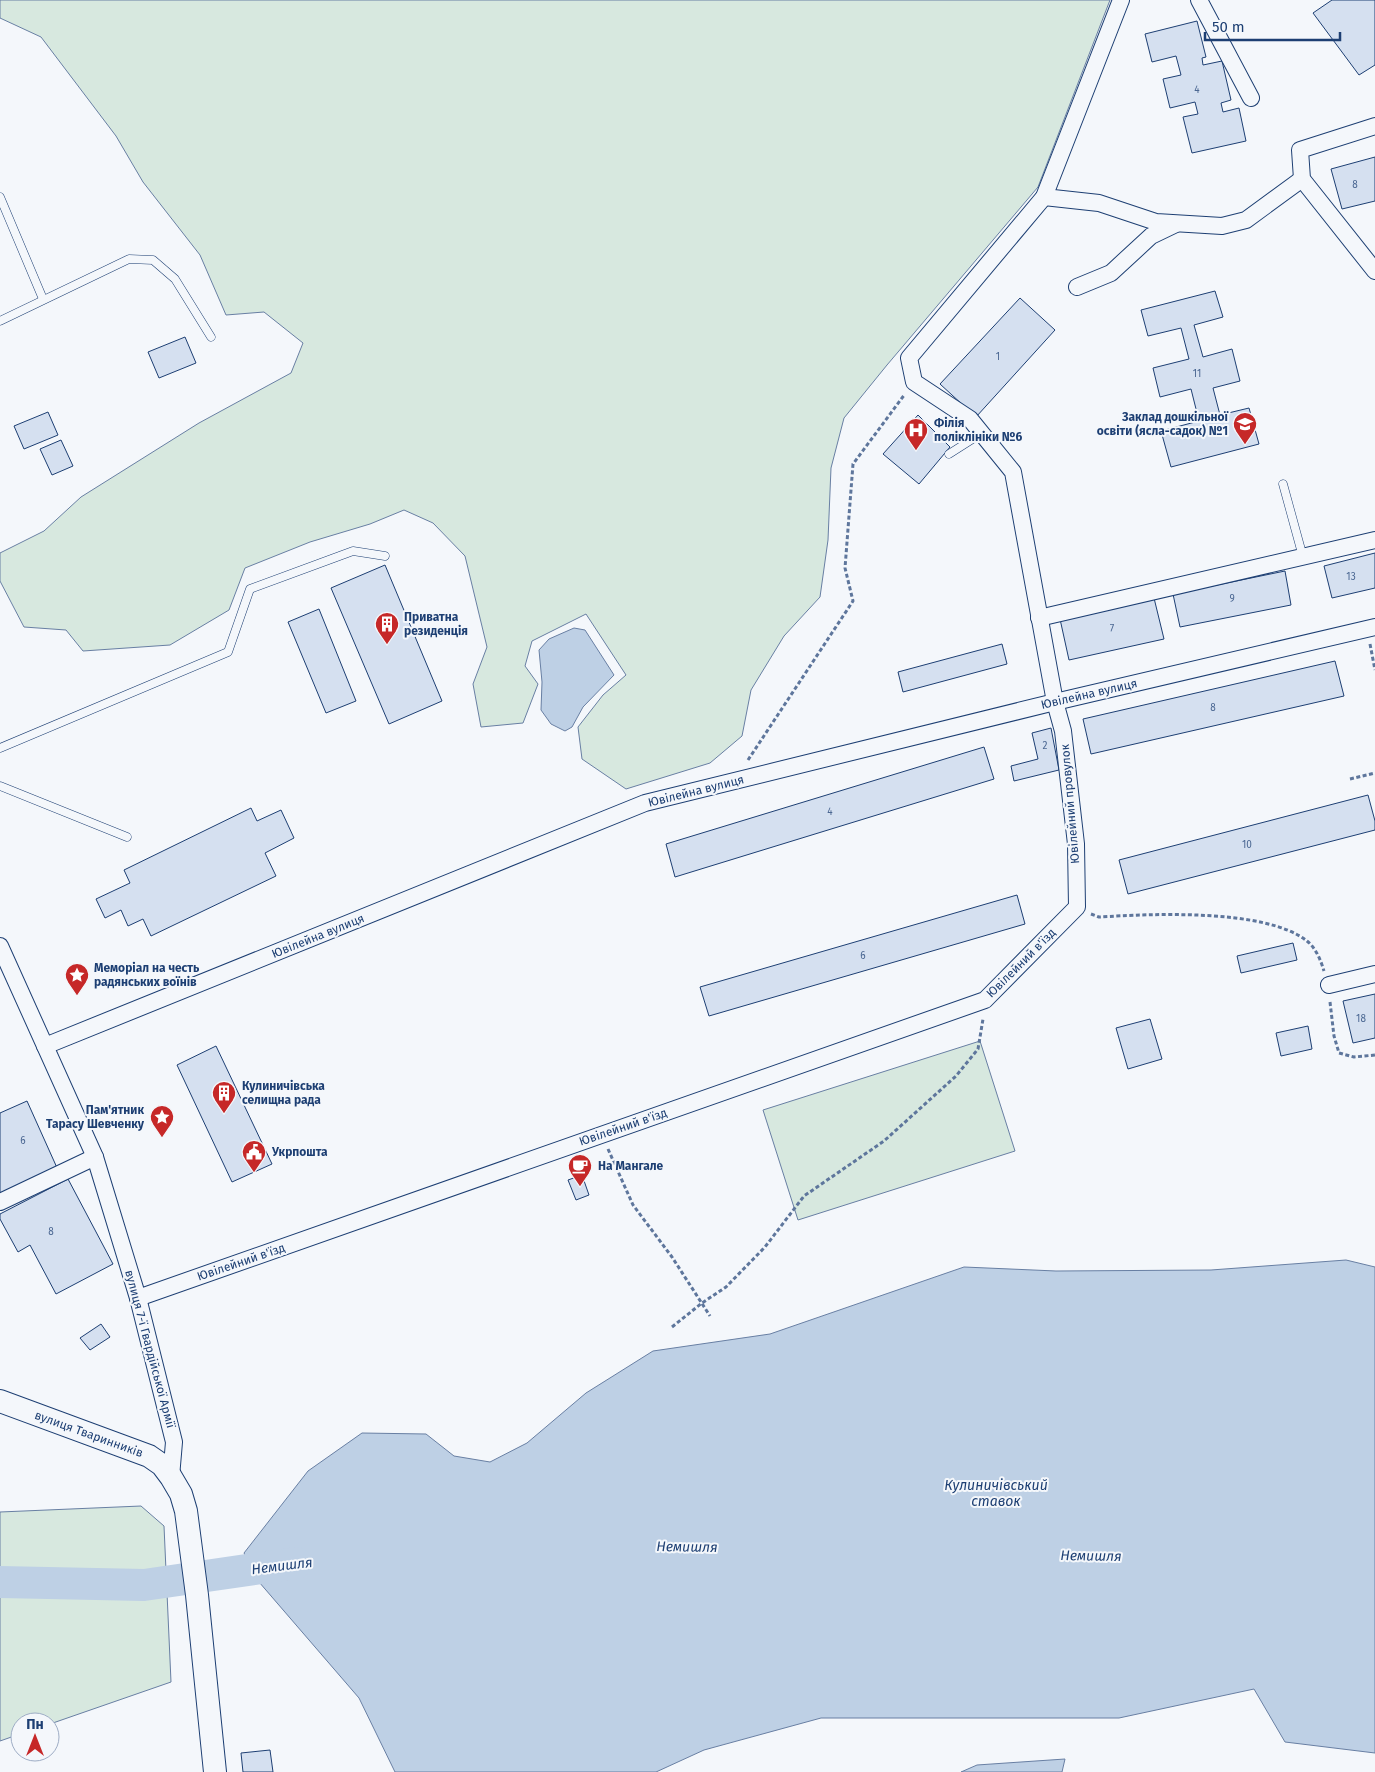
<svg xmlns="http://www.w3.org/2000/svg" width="1375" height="1772" viewBox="0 0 1375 1772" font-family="'Fira Sans',sans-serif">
	<rect width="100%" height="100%" fill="#f4f7fb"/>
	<g fill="#d7e8df" stroke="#687fa3">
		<polygon points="0,0 1110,0 1038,187 887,365 844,418 831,468 828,540 820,597 784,636 751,690 742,736 710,763 626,789 582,759 578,727 603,695 626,675 586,614 532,641 525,666 538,684 523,723 481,727 473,684 487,647 465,556 433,523 404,510 370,524 310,542 245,568 229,610 170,645 83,651 66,630 24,627 0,581 0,553 44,531 81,497 199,423 291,373 303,343 264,312 226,315 200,255 143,182 116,136 41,37 0,18"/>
		<polygon points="980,1041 1015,1151 798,1220 763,1110"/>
		<polygon points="141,1506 164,1526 171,1682 50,1724 50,1722 20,1722 20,1734 0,1741 0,1512"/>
	</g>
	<g fill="#bed0e5" stroke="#687fa3">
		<polygon points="574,628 585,630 614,675 583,707 572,727 565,731 551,724 541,710 542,682 539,650 549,639"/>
		<polygon points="1346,1260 1375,1267 1375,1753 1285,1742 1254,1689 1119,1718 821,1718 704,1750 656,1772 395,1772 359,1698 259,1582 244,1553 308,1471 362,1433 426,1434 454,1456 490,1462 527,1443 586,1393 653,1351 770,1334 964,1267 1056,1271 1211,1270"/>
		<polygon points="1065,1759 1062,1772 961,1772 977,1765"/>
	</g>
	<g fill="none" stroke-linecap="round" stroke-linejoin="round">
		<polyline stroke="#bed0e5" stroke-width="32" points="0,1582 144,1585 296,1563"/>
	</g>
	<g fill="#d5e0f0" stroke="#1d3f73">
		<polygon points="1332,0 1375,0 1375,65 1359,75 1313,13"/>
		<polygon points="1197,21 1206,57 1202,58 1203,65 1222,61 1231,100 1221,103 1223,112 1239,108 1246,141 1192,153 1183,117 1198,114 1195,102 1170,108 1163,79 1181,75 1176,56 1152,62 1145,34"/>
		<polygon points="1375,157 1375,201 1342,209 1331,169"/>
		<polygon points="1215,291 1223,317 1194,325 1203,357 1232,349 1240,381 1213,388 1220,415 1249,408 1259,444 1171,467 1161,431 1199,421 1191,389 1160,397 1153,368 1189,359 1181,328 1148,336 1141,310"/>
		<polygon points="1020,298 1055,330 976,417 940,384"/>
		<polygon points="185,337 196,363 159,378 148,352"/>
		<polygon points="48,412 58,435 24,449 14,426"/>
		<polygon points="918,415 950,447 919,484 883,454"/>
		<polygon points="61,440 73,466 52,475 40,449"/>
		<polygon points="1375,553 1375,588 1332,598 1324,566"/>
		<polygon points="385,565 442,701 389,724 331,588"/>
		<polygon points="1285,571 1291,605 1180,627 1173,594"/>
		<polygon points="1154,598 1164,639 1069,660 1060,619"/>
		<polygon points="319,609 356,701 326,713 288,622"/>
		<polygon points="1002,644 1007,664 903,692 898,672"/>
		<polygon points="1335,661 1344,696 1091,754 1083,719"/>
		<polygon points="1051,728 1059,770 1014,781 1011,766 1038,759 1032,733"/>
		<polygon points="984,747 994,779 675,877 666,844"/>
		<polygon points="1368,795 1375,821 1375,830 1128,894 1119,860"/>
		<polygon points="251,808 257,821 281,810 294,838 265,853 276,876 151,936 143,919 128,926 121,910 105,918 96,899 130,883 124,870"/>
		<polygon points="1017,895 1025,924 709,1016 700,987"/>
		<polygon points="1293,943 1297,960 1241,973 1237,956"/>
		<polygon points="1375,994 1375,1038 1353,1043 1343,1001"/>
		<polygon points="1150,1019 1162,1059 1128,1069 1116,1028"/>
		<polygon points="1308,1026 1312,1049 1281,1056 1276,1033"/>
		<polygon points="216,1046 272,1164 232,1182 177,1065"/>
		<polygon points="27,1101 58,1170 0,1196 0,1113"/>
		<polygon points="582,1175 589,1195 576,1200 568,1180"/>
		<polygon points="68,1179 113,1264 56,1294 30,1245 18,1252 0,1219 0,1214"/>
		<polygon points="101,1324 110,1337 90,1350 80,1338"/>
		<polygon points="270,1750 273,1772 243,1772 241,1753"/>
	</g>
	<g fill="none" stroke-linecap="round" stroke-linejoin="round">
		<g stroke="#1d3f73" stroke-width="9">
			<g id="lane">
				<polyline points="0,197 43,299"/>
				<polyline points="0,321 129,259 153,260 175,279 211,337"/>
				<polyline points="949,454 982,433"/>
				<polyline points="1283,484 1303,557"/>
				<polyline points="0,748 228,652 250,589 353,551 385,556"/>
				<polyline points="0,786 127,837"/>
			</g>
		</g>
		<g stroke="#1d3f73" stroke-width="18">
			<g id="street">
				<polyline points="1199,0 1251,98"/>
				<polyline points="1375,126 1300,150 1302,179 1375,271"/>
				<polyline points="1044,197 1099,203 1156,222 1222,226 1246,220 1302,179"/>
				<polyline points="1077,287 1111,273 1151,236 1176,224"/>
				<polyline points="1039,618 1375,540"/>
				<polyline points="0,946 95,1157 138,1298 174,1442 171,1477"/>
				<polyline points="1329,985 1375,974"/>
				<polyline points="45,1046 645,803 1055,702 1375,627"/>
				<polyline points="0,1202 95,1157"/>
				<polyline points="138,1298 985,1000 1077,907 1076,844 1063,731 1055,702 1013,472 970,419 914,382 909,358 1044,197 1121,0"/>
			</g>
		</g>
		<g stroke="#1d3f73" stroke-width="24">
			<polyline id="secondary" points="0,1401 149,1456 162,1465 171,1477 181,1494 186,1511 197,1595 215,1772"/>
		</g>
		<g stroke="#5e769c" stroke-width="3" stroke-dasharray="4 2.5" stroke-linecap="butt">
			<polyline points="1370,644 1375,670"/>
			<polyline points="748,760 853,601 845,568 853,464 905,394"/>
			<polyline points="1350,779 1375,773"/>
			<path d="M1091 914 1099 917C1151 914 1265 908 1307 941 1316 948 1321 961 1324 971"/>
			<polyline points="1330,1002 1334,1036 1339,1053 1354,1057 1375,1055"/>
			<polyline points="608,1149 633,1205 672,1257 710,1316"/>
			<polyline points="672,1327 702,1303 726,1287 765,1247 804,1196 884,1141 956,1076 978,1049 983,1019"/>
		</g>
		<use href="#lane" stroke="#f4f7fb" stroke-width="8"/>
		<use href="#street" stroke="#f4f7fb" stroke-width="16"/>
		<use href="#secondary" stroke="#f4f7fb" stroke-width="22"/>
	</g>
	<defs>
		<g id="school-pin" transform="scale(1.25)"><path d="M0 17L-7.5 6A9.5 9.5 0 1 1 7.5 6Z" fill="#c62828" stroke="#f4f7fb"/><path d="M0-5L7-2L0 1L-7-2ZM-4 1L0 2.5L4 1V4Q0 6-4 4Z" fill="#fff"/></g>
		<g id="hospital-pin" transform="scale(1.25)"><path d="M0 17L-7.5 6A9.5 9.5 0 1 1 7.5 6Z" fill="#c62828" stroke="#f4f7fb"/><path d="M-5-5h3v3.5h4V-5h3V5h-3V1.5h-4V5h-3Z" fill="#fff"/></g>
		<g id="building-pin" transform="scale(1.25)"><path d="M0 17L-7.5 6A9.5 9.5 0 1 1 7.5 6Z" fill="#c62828" stroke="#f4f7fb"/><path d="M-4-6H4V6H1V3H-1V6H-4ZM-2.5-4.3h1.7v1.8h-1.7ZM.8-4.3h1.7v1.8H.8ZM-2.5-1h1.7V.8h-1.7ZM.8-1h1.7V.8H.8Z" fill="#fff"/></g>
		<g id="sight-pin" transform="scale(1.25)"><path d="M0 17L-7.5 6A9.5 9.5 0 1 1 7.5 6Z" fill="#c62828" stroke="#f4f7fb"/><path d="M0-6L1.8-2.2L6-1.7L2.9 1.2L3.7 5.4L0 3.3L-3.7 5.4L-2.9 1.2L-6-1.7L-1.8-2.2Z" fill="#fff"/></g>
		<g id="civic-pin" transform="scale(1.25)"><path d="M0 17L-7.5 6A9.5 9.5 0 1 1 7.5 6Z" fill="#c62828" stroke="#f4f7fb"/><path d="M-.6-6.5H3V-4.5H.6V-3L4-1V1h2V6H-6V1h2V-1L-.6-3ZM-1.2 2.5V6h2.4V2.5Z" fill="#fff"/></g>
		<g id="cafe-pin" transform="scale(1.25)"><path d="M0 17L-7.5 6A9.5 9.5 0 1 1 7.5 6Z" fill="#c62828" stroke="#f4f7fb"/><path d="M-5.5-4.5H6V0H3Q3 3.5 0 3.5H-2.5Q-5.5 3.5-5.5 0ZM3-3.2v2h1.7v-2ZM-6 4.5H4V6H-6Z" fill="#fff"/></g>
	</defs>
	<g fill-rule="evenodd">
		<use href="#school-pin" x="1245" y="424"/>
		<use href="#hospital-pin" x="916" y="430"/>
		<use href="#building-pin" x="387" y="624"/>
		<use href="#sight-pin" x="77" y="975"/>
		<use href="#building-pin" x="224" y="1093"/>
		<use href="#sight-pin" x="162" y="1117"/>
		<use href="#civic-pin" x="254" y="1152"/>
		<use href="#cafe-pin" x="580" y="1166"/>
	</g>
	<g text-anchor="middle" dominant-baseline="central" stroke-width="4" stroke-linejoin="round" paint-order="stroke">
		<g font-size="10" fill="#4b6792">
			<text x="1197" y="90">4</text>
			<text x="1355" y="185">8</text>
			<text x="998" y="357">1</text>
			<text x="1197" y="374">11</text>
			<text x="1351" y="577">13</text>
			<text x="1232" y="599">9</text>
			<text x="1112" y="629">7</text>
			<text x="1213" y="708">8</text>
			<text x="1045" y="746">2</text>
			<text x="830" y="812">4</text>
			<text x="1247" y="845">10</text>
			<text x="863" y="956">6</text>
			<text x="1361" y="1019">18</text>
			<text x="23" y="1141">6</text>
			<text x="51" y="1232">8</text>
		</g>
		<g font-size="12" font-weight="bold" fill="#1d3f73" stroke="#f4f7fb" text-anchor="start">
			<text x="1228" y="417" text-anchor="end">Заклад дошкільної<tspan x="1228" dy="14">освіти (ясла-садок) №1</tspan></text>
			<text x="934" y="423">Філія<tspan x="934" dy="14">поліклініки №6</tspan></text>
			<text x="404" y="617">Приватна<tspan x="404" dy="14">резиденція</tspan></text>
			<text x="94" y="968">Меморіал на честь<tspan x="94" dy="14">радянських воїнів</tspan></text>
			<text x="242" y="1086">Кулиничівська<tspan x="242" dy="14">селищна рада</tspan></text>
			<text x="144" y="1110" text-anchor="end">Пам'ятник<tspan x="144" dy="14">Тарасу Шевченку</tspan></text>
			<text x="272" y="1152">Укрпошта</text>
			<text x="598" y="1166">На Мангале</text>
		</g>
		<g font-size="12" fill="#1d3f73" stroke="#f4f7fb">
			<text transform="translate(1089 694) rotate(-13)">Ювілейна вулиця</text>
			<text transform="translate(696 791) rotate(-14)">Ювілейна вулиця</text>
			<text transform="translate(1070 804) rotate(-95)">Ювілейний провулок</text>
			<text transform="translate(318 936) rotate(-22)">Ювілейна вулиця</text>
			<text transform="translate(1021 963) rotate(-45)">Ювілейний в'їзд</text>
			<text transform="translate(623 1127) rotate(-19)">Ювілейний в'їзд</text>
			<text transform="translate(241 1262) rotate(-19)">Ювілейний в'їзд</text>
			<text transform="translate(150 1349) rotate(75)">вулиця 7-ї Гвардійської Армії</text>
			<text transform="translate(89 1434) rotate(20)">вулиця Тваринників</text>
		</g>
		<g font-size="14" font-style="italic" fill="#1d3f73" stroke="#f4f7fb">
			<text x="996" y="1485">Кулиничівський<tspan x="996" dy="16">ставок</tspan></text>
			<text transform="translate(687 1547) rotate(1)">Немишля</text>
			<text transform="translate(1091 1556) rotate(1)">Немишля</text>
			<text transform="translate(282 1566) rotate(-7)">Немишля</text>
		</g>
	</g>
	<g transform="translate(35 1737)"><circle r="24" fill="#f4f7fb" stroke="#9eadc5"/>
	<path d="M0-4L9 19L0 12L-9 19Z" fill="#c62828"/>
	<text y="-8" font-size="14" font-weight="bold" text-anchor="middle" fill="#1d3f73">Пн</text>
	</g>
	<path d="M1205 32v8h135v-8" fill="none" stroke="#1d3f73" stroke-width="2.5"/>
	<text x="1212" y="32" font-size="15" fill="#1d3f73" stroke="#f4f7fb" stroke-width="4" paint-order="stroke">50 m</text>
</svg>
